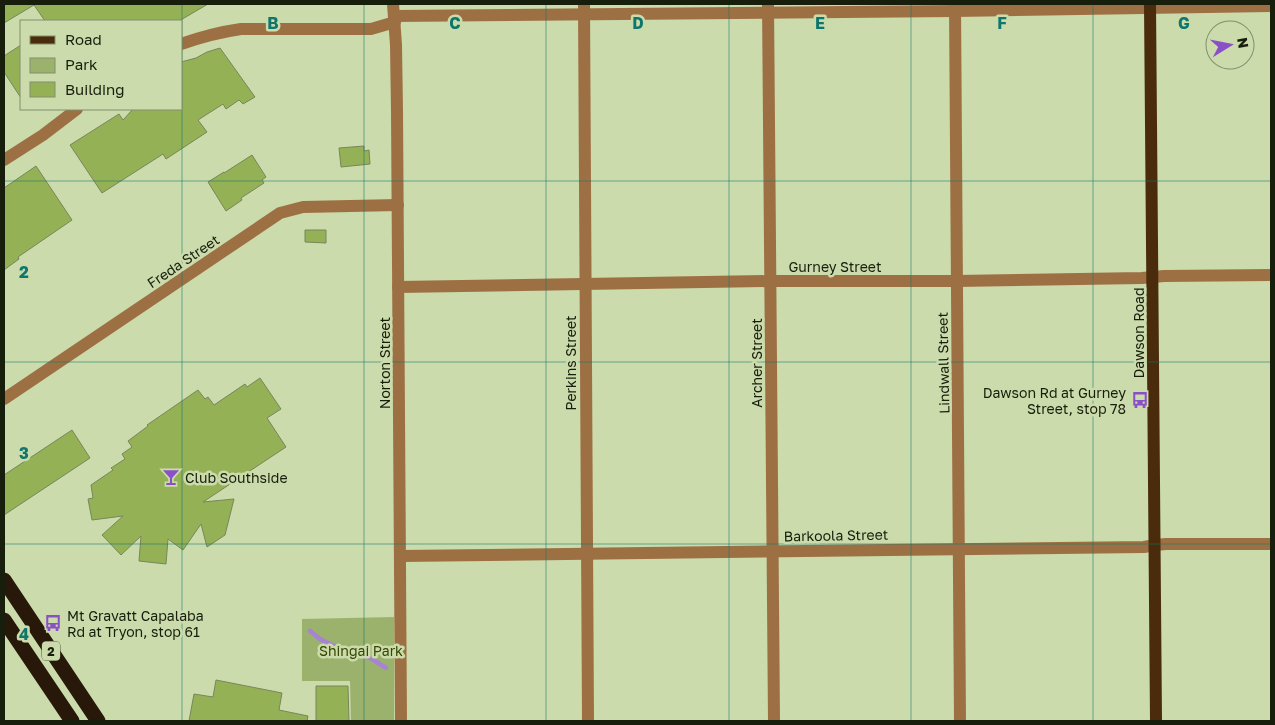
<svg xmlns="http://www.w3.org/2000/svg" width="1275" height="725" viewBox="0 0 1275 725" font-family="'Golos Text',sans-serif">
	<rect width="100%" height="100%" fill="#cbdbac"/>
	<polygon fill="#9bb26c" points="394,617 394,721 351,721 350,681 302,681 302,619"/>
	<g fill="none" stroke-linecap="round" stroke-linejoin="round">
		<polyline stroke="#a783d4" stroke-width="4.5" points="310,631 320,639 334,646 352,651 372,659 386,668"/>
	</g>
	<g fill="#95b156" stroke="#78865b">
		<polygon points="4,4 208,4 179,21 45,21 34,5 4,23"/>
		<polygon points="21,45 21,98 4,72 4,56"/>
		<polygon points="220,48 255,97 243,104 239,100 226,109 223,104 198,120 207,132 166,159 163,154 102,193 70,145 119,114 123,120 133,109 181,109 181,62 196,58 207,52"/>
		<polygon points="364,146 364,151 369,150 370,164 341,167 339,148"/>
		<polygon points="252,155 266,177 262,180 264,183 241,198 242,200 226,211 208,182 224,172 224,173"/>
		<polygon points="36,166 72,220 18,257 19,259 4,270 4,188"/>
		<polygon points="305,230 326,230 326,243 305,242"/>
		<polygon points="260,378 281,409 267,418 286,447 203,502 234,499 225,535 207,547 201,524 183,550 168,539 166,564 139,561 141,536 121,555 102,535 123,516 92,520 88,499 93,498 91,485 113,470 111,468 125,459 122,454 132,447 128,441 148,426 147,425 198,390 205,399 208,397 214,405 245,384 247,387"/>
		<polygon points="72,430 90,458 4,515 4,475"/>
		<polygon points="216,680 282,693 279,710 308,716 307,721 189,721 194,694 213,697"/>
		<polygon points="316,686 348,686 349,721 316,721"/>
	</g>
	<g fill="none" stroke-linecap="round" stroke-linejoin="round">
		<g stroke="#9d7044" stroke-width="12">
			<polyline points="393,4 396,45 397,111 401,721"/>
			<polyline points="584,4 588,721"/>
			<polyline points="768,4 774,721"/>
			<polyline points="955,4 960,721"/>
			<polyline points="394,16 955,11 1271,6"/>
			<path d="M181 44C201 37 220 32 241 29H371L395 22"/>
			<polyline points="4,160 43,135 77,109"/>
			<polyline points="398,287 771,281 957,281 1142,278 1164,276 1271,275"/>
			<polyline points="4,399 280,213 303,207 398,205"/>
			<polyline points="400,556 1144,547 1155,545 1166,544 1271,544"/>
		</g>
		<polyline stroke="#4a2c0d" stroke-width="12" points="1150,4 1156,721"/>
		<g stroke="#281809" stroke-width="15">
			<polyline points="4,580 98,721"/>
			<polyline points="4,620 72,721"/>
		</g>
	</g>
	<path fill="none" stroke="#0f766e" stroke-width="1" stroke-opacity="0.55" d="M182 4V721M364 4V721M546 4V721M729 4V721M911 4V721M1093 4V721M4 181H1271M4 362H1271M4 544H1271"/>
	<defs>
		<g id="bus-bare" transform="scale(1.35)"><path d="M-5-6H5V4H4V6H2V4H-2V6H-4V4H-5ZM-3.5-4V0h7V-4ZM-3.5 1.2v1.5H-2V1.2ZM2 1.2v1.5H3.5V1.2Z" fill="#8a50c7" stroke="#cbdbac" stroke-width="2.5" paint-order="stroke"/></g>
		<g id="bar-bare" transform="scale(1.35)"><path d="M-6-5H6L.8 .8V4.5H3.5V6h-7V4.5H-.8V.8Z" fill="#8a50c7" stroke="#cbdbac" stroke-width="2.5" paint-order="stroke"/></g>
	</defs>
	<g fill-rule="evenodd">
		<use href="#bus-bare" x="1140" y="400"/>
		<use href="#bar-bare" x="171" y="477"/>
		<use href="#bus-bare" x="53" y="623"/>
	</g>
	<g text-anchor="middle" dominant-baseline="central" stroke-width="5" stroke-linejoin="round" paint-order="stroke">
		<rect fill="#cbdbac" stroke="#4e573c" stroke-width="1" x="42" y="641.5" width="18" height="19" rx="4"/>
		<g font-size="12" font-weight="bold" fill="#181e0c">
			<text x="51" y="651">2</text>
		</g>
		<g font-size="14" fill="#181e0c" stroke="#cbdbac">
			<text transform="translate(183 261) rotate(-34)">Freda Street</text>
			<text x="835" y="266">Gurney Street</text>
			<text transform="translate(1138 333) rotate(-90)">Dawson Road</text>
			<text transform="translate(384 363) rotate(-90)">Norton Street</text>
			<text transform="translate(570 363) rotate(-90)">Perkins Street</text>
			<text transform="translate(756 363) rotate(-90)">Archer Street</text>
			<text transform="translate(943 363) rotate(-91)">Lindwall Street</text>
			<text transform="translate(836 535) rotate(-1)">Barkoola Street</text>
		</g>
		<g font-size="14" fill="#181e0c" stroke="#cbdbac" text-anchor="start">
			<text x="1126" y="392" text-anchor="end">Dawson Rd at Gurney<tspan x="1126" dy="16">Street, stop 78</tspan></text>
			<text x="185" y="477">Club Southside</text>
			<text x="67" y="615">Mt Gravatt Capalaba<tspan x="67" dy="16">Rd at Tryon, stop 61</tspan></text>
		</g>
		<g font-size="14" fill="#364700" stroke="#cbdbac">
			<text x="361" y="650">Shingai Park</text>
		</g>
	</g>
	<g font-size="16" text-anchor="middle" font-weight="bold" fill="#0f766e" stroke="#cbdbac" stroke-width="5" stroke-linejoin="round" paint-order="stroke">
		<text x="273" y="29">B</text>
		<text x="455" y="29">C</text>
		<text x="638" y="29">D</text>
		<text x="820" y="29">E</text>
		<text x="1002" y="29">F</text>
		<text x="1184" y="29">G</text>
		<text x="24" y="278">2</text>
		<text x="24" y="459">3</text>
		<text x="24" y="640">4</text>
	</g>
	<rect width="1275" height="725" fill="none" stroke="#181e0c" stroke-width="10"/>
	<rect x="20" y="20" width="162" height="90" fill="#cbdbac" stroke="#838f6c"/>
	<rect x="30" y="36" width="25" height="8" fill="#4a2c0d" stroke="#838f6c"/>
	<text x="65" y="45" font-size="15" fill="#181e0c">Road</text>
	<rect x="30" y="58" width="25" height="15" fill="#9bb26c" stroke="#838f6c"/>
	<text x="65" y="70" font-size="15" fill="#181e0c">Park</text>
	<rect x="30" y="82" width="25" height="15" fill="#95b156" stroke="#838f6c"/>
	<text x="65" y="95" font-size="15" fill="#181e0c">Building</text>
	<g transform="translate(1230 45) rotate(80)"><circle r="24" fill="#cbdbac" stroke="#838f6c"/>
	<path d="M0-4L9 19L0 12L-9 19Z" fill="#8a50c7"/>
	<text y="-8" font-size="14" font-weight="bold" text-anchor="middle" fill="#181e0c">N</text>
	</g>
</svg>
